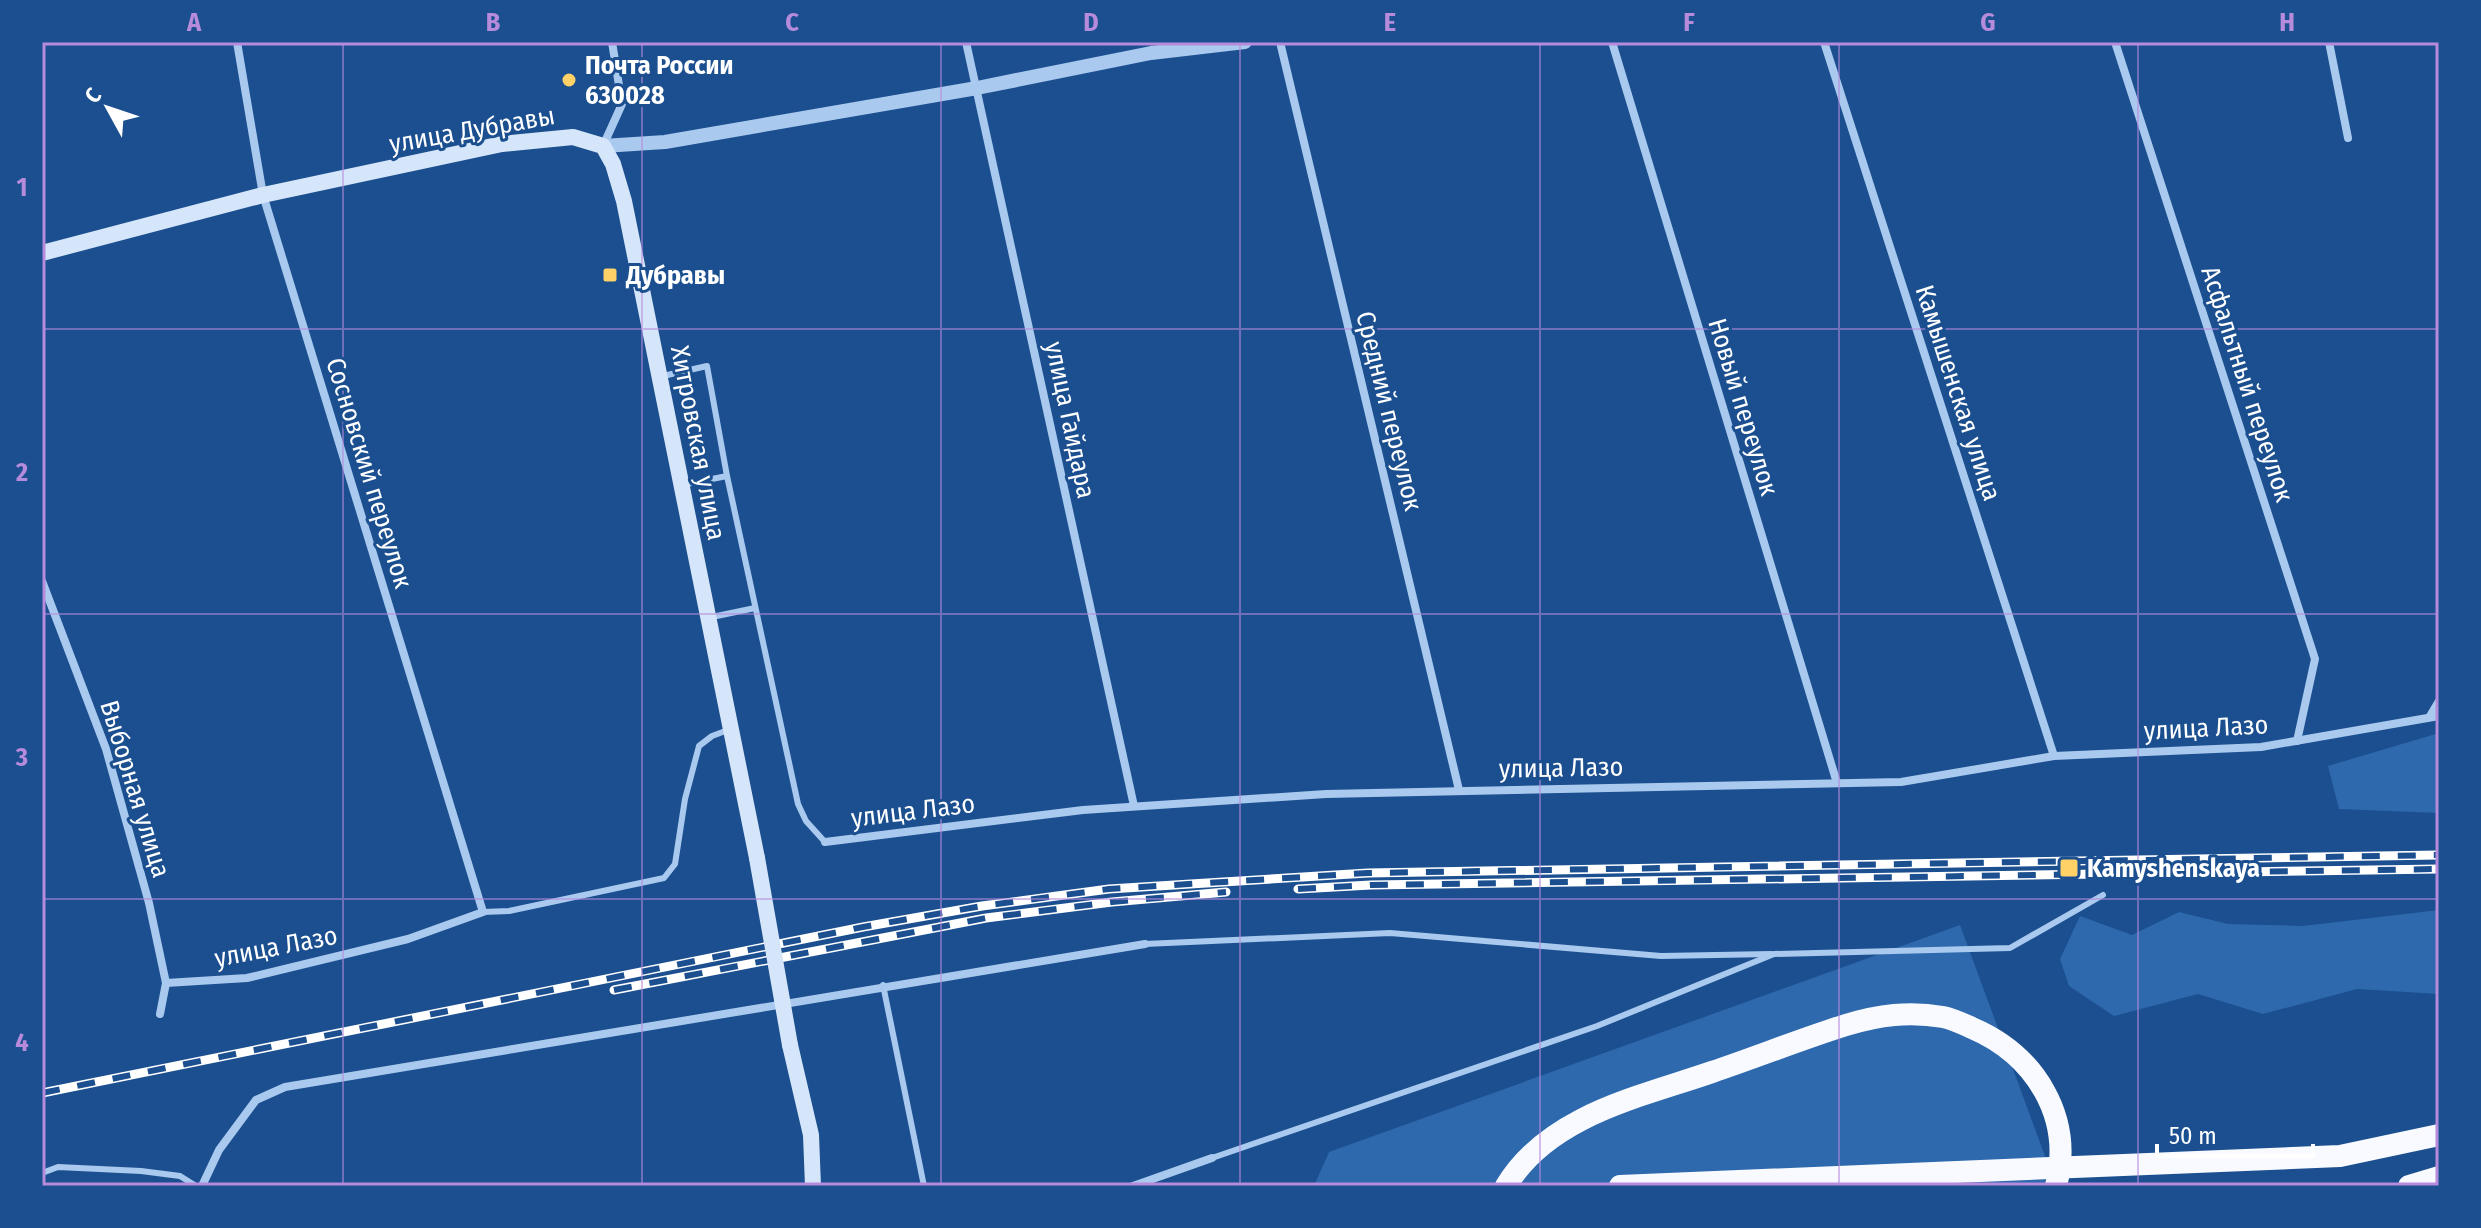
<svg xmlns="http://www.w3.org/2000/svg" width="2481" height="1228" viewBox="0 0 2481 1228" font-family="'Fira Sans Condensed',sans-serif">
	<rect width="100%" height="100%" fill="#1b4f8f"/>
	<g fill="#2e69ad">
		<polygon points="2439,733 2439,813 2339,809 2328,766"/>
		<polygon points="2439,910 2439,994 2357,989 2263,1014 2198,994 2114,1016 2069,986 2060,959 2080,916 2132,935 2179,912 2228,924 2303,926"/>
		<polygon points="1960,925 2056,1186 1314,1186 1329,1152"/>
	</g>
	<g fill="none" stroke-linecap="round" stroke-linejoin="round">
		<g stroke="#a9c9ee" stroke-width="6">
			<polyline points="663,376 707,366 727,476 798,804 806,821 825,842"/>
			<polyline points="682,485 727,476"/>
			<polyline points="712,617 755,608"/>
			<polyline points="483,912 509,911 664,878 675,864 685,799 699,746 712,736 728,730"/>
			<polyline points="1145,944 1390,933 1661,956 1771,954"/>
			<polyline points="883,985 924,1186"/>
			<polyline points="1212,1158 1597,1026 1774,954 2010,948 2103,895"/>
			<polyline points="42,1173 58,1167 141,1171 180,1176 196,1186"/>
		</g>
		<g stroke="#a9c9ee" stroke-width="8">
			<polyline points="966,42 1134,806"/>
			<polyline points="1280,42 1459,790"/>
			<polyline points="1612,42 1837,783"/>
			<polyline points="1824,42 2054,756"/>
			<polyline points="2115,42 2315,659 2297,741"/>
			<polyline points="2329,42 2348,138"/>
			<polyline points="603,146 622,104 612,42"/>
			<polyline points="42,581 106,749 149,903 166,983 160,1014"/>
			<polyline points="2430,716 2439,701"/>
			<polyline points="825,842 1083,810 1326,794 1901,782 2054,756 2261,747 2439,716"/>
			<polyline points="166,983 247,978 408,939 483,912 263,195 237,42"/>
			<path d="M202 1186 219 1150 256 1100 285 1087C572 1042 858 990 1145 944"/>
			<polyline points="1133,1186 1212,1158"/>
		</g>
		<polyline stroke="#a9c9ee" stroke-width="14" points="603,146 665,142 977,88 1151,53 1245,42"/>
		<g stroke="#d6e6fa" stroke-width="16">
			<polyline points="42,253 263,195 502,144 573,137 603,146 613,164 624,201 757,858"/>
			<polyline points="790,1045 811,1135 813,1186"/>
		</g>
		<g stroke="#f8faff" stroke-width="22">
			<polyline points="1620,1186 2340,1156 2439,1135"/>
			<polyline points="2409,1186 2439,1177"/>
		</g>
		<g stroke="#fff" stroke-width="9">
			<g id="rail">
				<polyline points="1298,889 1371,885 2439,869"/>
				<polyline points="614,990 986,918 1112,902 1226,892"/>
				<polyline points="42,1093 863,927 982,906 1109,889 1368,873 2439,855"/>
			</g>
		</g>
		<use href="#rail" stroke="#1b4f8f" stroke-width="6" stroke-dasharray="18" stroke-linecap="butt"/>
		<polyline stroke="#d6e6fa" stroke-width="16" points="757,858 790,1045"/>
		<path stroke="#f8faff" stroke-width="22" d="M1506 1186C1549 1115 1640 1097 1712 1072 1757 1057 1801 1039 1846 1025 1879 1015 1909 1011 1943 1017 1953 1019 1963 1024 1972 1028 2035 1055 2074 1117 2056 1186"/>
	</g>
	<path fill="none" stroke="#b68bdc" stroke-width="2" stroke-opacity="0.55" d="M343 42V1186M642 42V1186M941 42V1186M1240 42V1186M1540 42V1186M1839 42V1186M2138 42V1186M42 329H2439M42 614H2439M42 899H2439"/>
	<g fill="#ffd166" stroke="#1b4f8f" stroke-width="3">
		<circle cx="569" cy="80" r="8"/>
		<rect x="602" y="267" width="16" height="16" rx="4"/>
		<rect x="2059" y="858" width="20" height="20" rx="4"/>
	</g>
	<g text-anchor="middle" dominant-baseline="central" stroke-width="6" stroke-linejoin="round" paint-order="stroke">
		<g font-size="26" font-weight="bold" fill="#fff" stroke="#1b4f8f" text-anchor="start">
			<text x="585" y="65">Почта России<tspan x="585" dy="30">630028</tspan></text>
			<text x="626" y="275">Дубравы</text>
			<text x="2087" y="868">Kamyshenskaya</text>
		</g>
		<g font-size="26" fill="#fff" stroke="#1b4f8f">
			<text transform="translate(472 130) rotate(-10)">улица Дубравы</text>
			<text transform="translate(2247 384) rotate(72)">Асфальтный переулок</text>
			<text transform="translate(1958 393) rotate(72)">Камышенская улица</text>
			<text transform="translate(1743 407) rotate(73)">Новый переулок</text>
			<text transform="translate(1389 411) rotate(76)">Средний переулок</text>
			<text transform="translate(1070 420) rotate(78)">улица Гайдара</text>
			<text transform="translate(698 443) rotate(79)">Хитровская улица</text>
			<text transform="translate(369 473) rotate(73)">Сосновский переулок</text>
			<text transform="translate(2206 728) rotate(-3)">улица Лазо</text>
			<text transform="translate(1561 768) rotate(-1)">улица Лазо</text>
			<text transform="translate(135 789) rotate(73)">Выборная улица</text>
			<text transform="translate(913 811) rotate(-7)">улица Лазо</text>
			<text transform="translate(276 947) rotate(-11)">улица Лазо</text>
		</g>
	</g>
	<rect width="2481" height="1228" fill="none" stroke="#1b4f8f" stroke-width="88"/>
	<g transform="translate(108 108) rotate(310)" stroke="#1b4f8f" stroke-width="6" paint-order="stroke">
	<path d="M0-6L14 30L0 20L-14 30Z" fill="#ffffff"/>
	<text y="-12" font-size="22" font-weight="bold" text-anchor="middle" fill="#ffffff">С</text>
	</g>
	<path d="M2157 1144v12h156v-12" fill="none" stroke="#ffffff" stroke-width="4"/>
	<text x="2169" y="1144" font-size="24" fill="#ffffff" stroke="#1b4f8f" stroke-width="6" paint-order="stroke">50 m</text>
	<rect x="44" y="44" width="2393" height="1140" fill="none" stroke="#b68bdc" stroke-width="3"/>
	<g font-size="26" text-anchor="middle" font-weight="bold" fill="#b68bdc">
		<text x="194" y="31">A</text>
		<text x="493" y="31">B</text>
		<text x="792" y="31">C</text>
		<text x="1091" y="31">D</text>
		<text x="1390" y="31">E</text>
		<text x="1689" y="31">F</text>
		<text x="1988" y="31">G</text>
		<text x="2287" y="31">H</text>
		<text x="22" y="196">1</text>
		<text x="22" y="481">2</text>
		<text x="22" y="766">3</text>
		<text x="22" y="1051">4</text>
	</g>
</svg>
